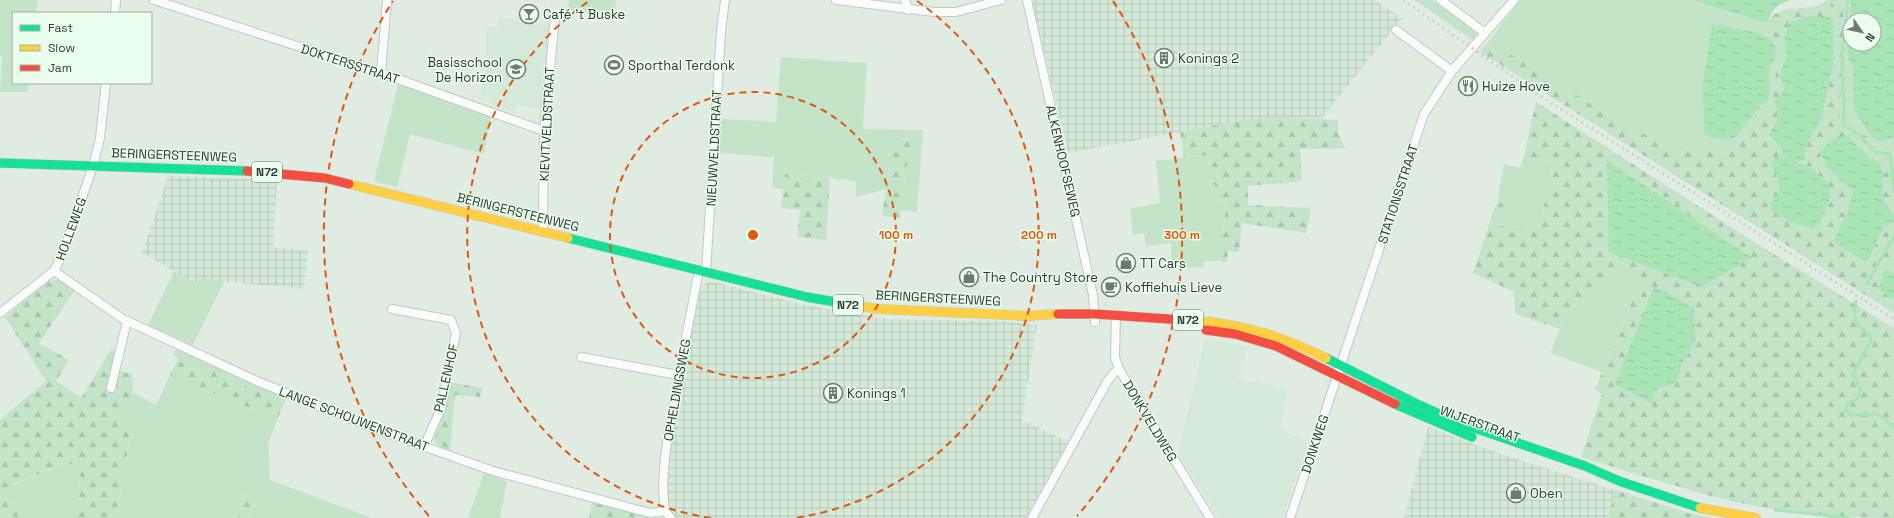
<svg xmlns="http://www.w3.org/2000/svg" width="1894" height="518" viewBox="0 0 1894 518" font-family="'Space Grotesk',sans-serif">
	<defs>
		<pattern id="industrial-grid" width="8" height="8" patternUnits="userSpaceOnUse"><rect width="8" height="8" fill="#d4e9d8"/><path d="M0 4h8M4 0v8" fill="none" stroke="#b6c9ba"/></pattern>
		<pattern id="forest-firs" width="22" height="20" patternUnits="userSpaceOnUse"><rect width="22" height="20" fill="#c3e4c9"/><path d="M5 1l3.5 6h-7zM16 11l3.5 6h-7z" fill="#a8c4ad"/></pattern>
		<pattern id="water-ripples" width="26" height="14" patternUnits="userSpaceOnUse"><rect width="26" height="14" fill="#a9e4b5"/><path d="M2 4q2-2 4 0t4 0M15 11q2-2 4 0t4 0" fill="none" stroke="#92c49c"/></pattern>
	</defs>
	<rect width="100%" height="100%" fill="#e0ece2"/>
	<g fill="#d4e9d8">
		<polygon points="498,18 517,20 518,22 550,25 541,109 517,106 515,113 478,98 486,75 486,27 497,28"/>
		<polygon points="1205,339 1249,347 1238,378 1288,389 1280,428 1308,443 1282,518 1219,518 1178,453"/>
	</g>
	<g fill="url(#industrial-grid)">
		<polygon points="1032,0 1375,0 1402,18 1322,118 1250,119 1068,153"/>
		<polygon points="168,176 277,180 273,247 308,251 304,289 199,279 197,284 142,253"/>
		<polygon points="710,281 804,305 888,319 1001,321 1037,325 1022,420 1068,442 1026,518 674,518 668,508 666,487 670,439 698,296 704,284"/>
		<polygon points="1428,427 1504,455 1615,490 1608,518 1404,518"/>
	</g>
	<g fill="#c3e4c9" fill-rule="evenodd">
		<polygon points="0,0 38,0 36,13 13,13 13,83 29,83 28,92 0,92 2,56 0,56"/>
		<polygon points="569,0 616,0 614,16 567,10"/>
		<polygon points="1415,0 1433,0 1474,31 1477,35 1472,40"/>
		<path d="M1520 0H1693L1763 22 1768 21C1783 0 1811 15 1827 0H1832L1829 10 1781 11 1774 42 1778 56 1772 100 1765 110 1757 114 1730 154 1684 147 1682 155 1610 116 1489 41ZM1774 43 1776 56C1774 60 1771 64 1770 67 1766 81 1775 96 1761 105Z"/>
		<path d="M1844 0H1851L1850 13 1858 19 1850 20V36L1847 40 1848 58 1881 142 1894 137V156C1881 158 1876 156 1866 149L1867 136 1850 132 1840 118Z"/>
		<polygon points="781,57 867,63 863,129 923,130 917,212 901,210 910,139 893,137 886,189 856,197 856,181 785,174 784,189 772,188 774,157 719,153 721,119 776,122"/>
		<polygon points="398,84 491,117 484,154 410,134 397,187 374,181"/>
		<polygon points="1207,155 1219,203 1227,202 1219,261 1203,261 1204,267 1190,268 1172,264 1171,243 1146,246 1144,233 1133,235 1130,209 1160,203 1156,161"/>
		<polygon points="1524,156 1553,162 1540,227 1498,226 1504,204 1497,201 1504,164 1520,168"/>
		<polygon points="1617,269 1641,279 1602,372 1550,353 1569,308"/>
		<polygon points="174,271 197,284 199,278 224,281 193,345 148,325"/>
		<polygon points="177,348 287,397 284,403 173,355"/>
		<polygon points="170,375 277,420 268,445 270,480 372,518 249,518 252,496 240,494 238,518 117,518 121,486 131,434 118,424 131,392 156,405"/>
		<polygon points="77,463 81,468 77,518 18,518 11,486 59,466"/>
		<polygon points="484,473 507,481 500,518 468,518"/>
	</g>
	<g fill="url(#forest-firs)" fill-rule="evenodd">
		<path d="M1832 0H1844L1840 118 1850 132 1867 136 1866 149C1876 156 1881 158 1894 156V216L1883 199V174L1881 166 1868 157 1849 136 1820 157 1853 191 1846 216 1834 239 1868 261 1882 231 1894 221V313L1480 52 1489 41 1610 116 1682 154 1684 147 1730 154 1757 114 1765 110 1772 100 1778 56 1774 42 1773 15 1781 11 1829 10ZM1833 21 1834 59 1821 122 1810 137 1806 148V158L1801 162 1792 160 1784 154 1782 149 1769 138V132L1778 119 1775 101 1787 87 1781 66 1787 56 1784 44ZM1780 154 1810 167 1831 196 1821 222 1814 229 1770 205C1782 193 1781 183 1773 168Z"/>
		<path d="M1536 102 1759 245 1894 328V518C1832 518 1767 511 1707 495 1665 483 1623 470 1581 457L1602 394 1595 389 1641 279 1617 270 1569 308 1560 329 1515 314 1514 292 1473 273 1497 201 1504 204 1498 226 1540 227 1553 162 1524 156ZM1694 307 1696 340 1683 362 1676 383 1658 388Z"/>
		<polygon points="1283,118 1338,120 1338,133 1345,148 1300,149 1302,181 1248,186 1248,205 1311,208 1306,233 1242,223 1239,252 1228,251 1227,262 1219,261 1227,202 1219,203 1207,155 1184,157 1180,132 1250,119"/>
		<polygon points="893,137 910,140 900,218 882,216"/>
		<polygon points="785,174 830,179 826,240 797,237 800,210 781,208"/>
		<polygon points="54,280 60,280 75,290 39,343 69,360 56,381 81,398 111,349 121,354 115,370 132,374 133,388 118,424 131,434 121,486 117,518 77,518 81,468 77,463 59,466 11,485 18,518 0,518 0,420 46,381 5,317 45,283"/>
		<polygon points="179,357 284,403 277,420 170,375"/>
		<path d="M449 382 483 388 480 397 455 395 450 451C443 448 436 446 434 439L445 409Z"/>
		<polygon points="1615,490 1692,514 1712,518 1608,518"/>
		<polygon points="240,494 252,496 249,518 238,518"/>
		<polygon points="592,502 651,518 589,518"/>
	</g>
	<g fill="url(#water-ripples)">
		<path d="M1693 0H1791C1778 4 1773 8 1768 21L1763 22Z"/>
		<polygon points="1851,0 1894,0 1894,137 1881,142 1874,138 1857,116 1854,105 1853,70 1848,58 1847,40 1850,36 1850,44 1874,44 1874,20 1858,20 1850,13"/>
		<path d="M1812 16 1830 18 1833 21 1834 59 1821 122 1810 137 1806 148 1805 160C1797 163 1790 159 1783 154L1782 149 1768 135 1778 119 1775 101 1786 87C1776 78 1781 67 1787 56 1784 45 1783 33 1790 22Z"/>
		<path d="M1712 25C1725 27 1768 31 1774 44 1776 47 1776 53 1776 56L1770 67 1769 96 1767 101 1761 105 1734 138C1723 140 1714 139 1704 134L1703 82Z"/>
		<path d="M1841 136H1849L1868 157 1881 165 1883 174V199L1894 216V221L1882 231 1868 261 1862 260 1835 243 1834 239 1846 216 1853 191 1825 166 1826 163 1819 153C1826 145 1831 139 1841 136Z"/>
		<path d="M1780 154 1810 167 1829 184 1831 196 1821 222 1814 229 1789 221 1771 210 1770 205C1786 188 1777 181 1771 162Z"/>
		<polygon points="1607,160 1752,258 1701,287 1609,252"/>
		<path d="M1886 268 1894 274V300L1878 289C1883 282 1881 273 1886 268Z"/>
		<polygon points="1654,287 1694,307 1696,340 1683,362 1676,383 1658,388 1653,397 1654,405 1615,384"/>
	</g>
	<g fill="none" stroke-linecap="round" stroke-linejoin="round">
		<g stroke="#a9e4b5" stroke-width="3">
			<polyline points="1848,0 1842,55 1844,104 1843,125 1859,135 1875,152 1890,154 1894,190"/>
			<polyline points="1867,284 1894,235"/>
			<path d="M1856 301C1852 316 1856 328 1870 335L1871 341 1853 374 1861 390 1857 399 1848 403 1845 410 1850 415 1877 414 1894 427"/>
			<polyline points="1775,510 1849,518"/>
		</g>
		<g stroke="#c0c9c2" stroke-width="10">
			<g id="street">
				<polyline points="154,0 381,73 544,131"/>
				<polyline points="836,0 934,12 956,12 1001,0"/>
				<polyline points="905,0 908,10"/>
				<polyline points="1027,0 1093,295 1095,322"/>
				<polyline points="1441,0 1485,33"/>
				<polyline points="115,13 116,0"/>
				<polyline points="1396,30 1452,71"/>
				<polyline points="381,73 387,0"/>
				<polyline points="543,232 544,131 555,17"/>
				<polyline points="54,271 123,319 259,382 381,431 493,471 650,513 665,511"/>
				<polyline points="706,272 721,31 725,0"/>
				<polyline points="392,309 451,320 456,333 441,408 424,447"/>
				<polyline points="0,313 54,271 62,255 93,166 100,138 106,83"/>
				<polyline points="1116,315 1115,357 1119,369 1210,518"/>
				<polyline points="581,357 678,375"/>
				<polyline points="111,388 127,321"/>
				<path d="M665 511C660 477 667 441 673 408 681 362 690 316 699 270"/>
				<polyline points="665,511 671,518"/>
				<polyline points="1032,518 1107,382 1113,374 1119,369"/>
				<polyline points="1290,518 1424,114 1452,71 1514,0"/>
			</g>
		</g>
		<g stroke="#c3c9c4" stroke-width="10">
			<g id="fast">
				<polyline points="0,163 247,171"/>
				<polyline points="568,238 807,297 858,306"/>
				<polyline points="1326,358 1415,403 1460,423 1585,466 1619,481 1700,508"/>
				<polyline points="1395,404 1472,437"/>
			</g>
		</g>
		<g stroke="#c3c9c4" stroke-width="10">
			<g id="slow">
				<polyline points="349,184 568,238"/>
				<polyline points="858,306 879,309 1027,316 1058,314"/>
				<path d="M1198 321C1247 325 1282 337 1326 358"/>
				<polyline points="1700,508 1756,518"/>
			</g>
		</g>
		<g stroke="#c3c9c4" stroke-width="10">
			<g id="jam">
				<polyline points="247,171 325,178 349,184"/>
				<polyline points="1058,314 1095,314 1198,321"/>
				<polyline points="1206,330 1235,334 1276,346 1395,404"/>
			</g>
		</g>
		<use href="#street" stroke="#fafcfb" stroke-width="8"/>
		<use href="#fast" stroke="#16e098" stroke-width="9"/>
		<use href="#slow" stroke="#ffcf43" stroke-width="9"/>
		<use href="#jam" stroke="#f24e42" stroke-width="9"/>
		<polyline stroke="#ccd0cd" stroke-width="3" stroke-dasharray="2 4" stroke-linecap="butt" points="1403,0 1545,99 1894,319"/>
	</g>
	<g fill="none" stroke="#df580e" stroke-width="2" stroke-dasharray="7 5">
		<circle cx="753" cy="235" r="143"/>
		<path d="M711 518A286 286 0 0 1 589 1M917 1A286 286 0 0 1 795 518"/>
		<path d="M429 516A429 429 0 0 1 393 1M1113 1A429 429 0 0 1 1077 516"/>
	</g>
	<defs>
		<g id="bar-ring" transform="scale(1)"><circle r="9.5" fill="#e9feec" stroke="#707971" stroke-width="1.5"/><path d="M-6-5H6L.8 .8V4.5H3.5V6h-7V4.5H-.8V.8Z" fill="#707971"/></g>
		<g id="building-ring" transform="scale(1)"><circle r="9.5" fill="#e9feec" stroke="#707971" stroke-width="1.5"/><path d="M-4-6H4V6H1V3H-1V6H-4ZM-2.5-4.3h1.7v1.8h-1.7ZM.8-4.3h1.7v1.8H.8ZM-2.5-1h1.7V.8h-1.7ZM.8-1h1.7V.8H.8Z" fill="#707971"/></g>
		<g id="stadium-ring" transform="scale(1)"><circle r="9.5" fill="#e9feec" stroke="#707971" stroke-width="1.5"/><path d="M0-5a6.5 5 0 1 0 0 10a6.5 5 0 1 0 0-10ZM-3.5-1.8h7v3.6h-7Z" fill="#707971"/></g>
		<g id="school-ring" transform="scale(1)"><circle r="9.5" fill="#e9feec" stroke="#707971" stroke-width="1.5"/><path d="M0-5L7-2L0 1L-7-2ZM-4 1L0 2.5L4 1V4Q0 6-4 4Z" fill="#707971"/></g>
		<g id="restaurant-ring" transform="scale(1)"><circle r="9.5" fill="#e9feec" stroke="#707971" stroke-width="1.5"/><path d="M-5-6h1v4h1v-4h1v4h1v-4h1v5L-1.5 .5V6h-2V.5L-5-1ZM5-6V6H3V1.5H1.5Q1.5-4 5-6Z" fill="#707971"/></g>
		<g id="shop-ring" transform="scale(1)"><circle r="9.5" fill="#e9feec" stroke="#707971" stroke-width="1.5"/><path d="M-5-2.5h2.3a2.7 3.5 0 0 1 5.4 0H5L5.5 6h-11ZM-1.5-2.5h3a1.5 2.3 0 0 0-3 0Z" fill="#707971"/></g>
		<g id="cafe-ring" transform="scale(1)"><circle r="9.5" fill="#e9feec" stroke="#707971" stroke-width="1.5"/><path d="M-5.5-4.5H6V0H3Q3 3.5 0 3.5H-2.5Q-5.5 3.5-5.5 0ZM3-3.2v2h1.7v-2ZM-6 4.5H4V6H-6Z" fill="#707971"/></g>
	</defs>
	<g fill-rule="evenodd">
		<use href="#bar-ring" x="529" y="14"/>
		<use href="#building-ring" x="1164" y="58"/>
		<use href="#stadium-ring" x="614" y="65"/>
		<use href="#school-ring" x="516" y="69"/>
		<use href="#restaurant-ring" x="1468" y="86"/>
		<use href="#shop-ring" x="1126" y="263"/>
		<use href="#shop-ring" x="969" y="277"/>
		<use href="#cafe-ring" x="1111" y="287"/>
		<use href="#building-ring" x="833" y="393"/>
		<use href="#shop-ring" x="1516" y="493"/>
	</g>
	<g text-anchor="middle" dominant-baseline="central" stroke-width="3" stroke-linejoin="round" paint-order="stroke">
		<g fill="#e9feec" stroke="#6a766b" stroke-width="1">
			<rect x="252" y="162" width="30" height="20" rx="3"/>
			<rect x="833" y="295" width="30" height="20" rx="3"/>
			<rect x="1173" y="310" width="30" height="20" rx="3"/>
		</g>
		<g font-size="12" font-weight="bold" fill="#333b34">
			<text x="267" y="172">N72</text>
			<text x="848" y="305">N72</text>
			<text x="1188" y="320">N72</text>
		</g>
		<g font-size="13" fill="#333b34" stroke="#e9feec" text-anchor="start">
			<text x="543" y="14">Café 't Buske</text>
			<text x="1178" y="58">Konings 2</text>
			<text x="502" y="62" text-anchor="end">Basisschool<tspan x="502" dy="15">De Horizon</tspan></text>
			<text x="628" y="65">Sporthal Terdonk</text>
			<text x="1482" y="86">Huize Hove</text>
			<text x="1140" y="263">TT Cars</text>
			<text x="983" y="277">The Country Store</text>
			<text x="1125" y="287">Koffiehuis Lieve</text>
			<text x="847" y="393">Konings 1</text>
			<text x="1530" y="493">Oben</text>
		</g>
		<g font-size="13" fill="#333b34" stroke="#e9feec">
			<text transform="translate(350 64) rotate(18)">DOKTERSSTRAAT</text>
			<text transform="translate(547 124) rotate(-87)">KIEVITVELDSTRAAT</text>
			<text transform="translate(714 148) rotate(-87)">NIEUWVELDSTRAAT</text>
			<text transform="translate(174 155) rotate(2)">BERINGERSTEENWEG</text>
			<text transform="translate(1063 161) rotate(77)">ALKENHOOFSEWEG</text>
			<text transform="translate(1398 194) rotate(-72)">STATIONSSTRAAT</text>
			<text transform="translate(518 212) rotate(14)">BERINGERSTEENWEG</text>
			<text transform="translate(71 229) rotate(-70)">HOLLEWEG</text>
			<text transform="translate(938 298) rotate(3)">BERINGERSTEENWEG</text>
			<text transform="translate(446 378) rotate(-77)">PALLENHOF</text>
			<text transform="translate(677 390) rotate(-80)">OPHELDINGSWEG</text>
			<text transform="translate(354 419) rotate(21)">LANGE SCHOUWENSTRAAT</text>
			<text transform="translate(1150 421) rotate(59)">DONKVELDWEG</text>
			<text transform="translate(1480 424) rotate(20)">WIJERSTRAAT</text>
			<text transform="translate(1315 444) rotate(-72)">DONKWEG</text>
		</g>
	</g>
	<circle cx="753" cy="235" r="6" fill="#df580e" stroke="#e9feec" stroke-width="2"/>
	<g font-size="12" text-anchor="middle" font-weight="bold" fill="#df580e" stroke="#e9feec" stroke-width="3" stroke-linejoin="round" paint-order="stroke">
		<text x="896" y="239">100 m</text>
		<text x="1039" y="239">200 m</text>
		<text x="1182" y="239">300 m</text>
	</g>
	<rect x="12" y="12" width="140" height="72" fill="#e9feec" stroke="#a0b0a2"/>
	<rect x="20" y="25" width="20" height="6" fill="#16e098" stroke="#a0b0a2"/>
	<text x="48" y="32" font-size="12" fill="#333b34">Fast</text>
	<rect x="20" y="45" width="20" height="6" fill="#ffcf43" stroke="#a0b0a2"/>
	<text x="48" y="52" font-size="12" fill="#333b34">Slow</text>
	<rect x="20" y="65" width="20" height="6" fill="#f24e42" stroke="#a0b0a2"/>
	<text x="48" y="72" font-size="12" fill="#333b34">Jam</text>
	<g transform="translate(1862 32) rotate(124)"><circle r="19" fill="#e9feec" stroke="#a0b0a2"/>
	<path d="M0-3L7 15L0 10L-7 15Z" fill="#707971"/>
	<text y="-6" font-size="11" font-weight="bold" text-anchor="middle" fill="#333b34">N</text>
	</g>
</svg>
